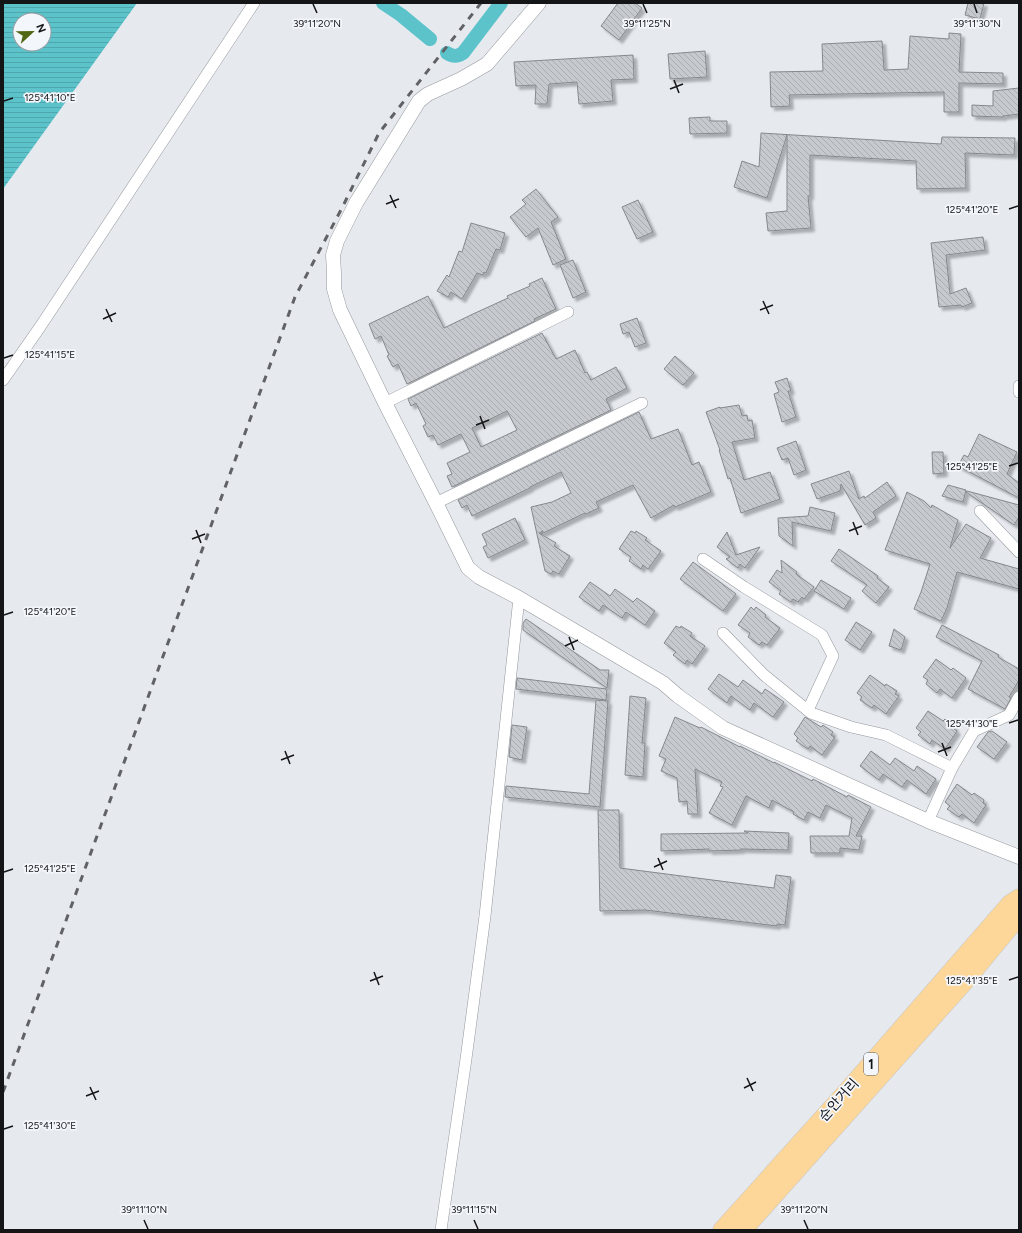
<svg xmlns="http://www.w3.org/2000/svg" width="1022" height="1233" viewBox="0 0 1022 1233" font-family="Figtree,'Noto Sans KR',sans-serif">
	<defs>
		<pattern id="water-rules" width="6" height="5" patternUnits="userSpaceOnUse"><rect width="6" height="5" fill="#5cc3ca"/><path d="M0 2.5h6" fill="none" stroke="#4fa7ad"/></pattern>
		<pattern id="building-back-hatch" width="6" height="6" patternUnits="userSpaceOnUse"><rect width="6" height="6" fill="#c6c9ce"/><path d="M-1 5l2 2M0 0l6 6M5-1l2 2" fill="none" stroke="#a9acb0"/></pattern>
		<filter id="shadow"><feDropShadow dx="3.5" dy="3.5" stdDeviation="1" flood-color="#0004"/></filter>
	</defs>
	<rect width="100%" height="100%" fill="#e6eaef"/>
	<path fill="url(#water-rules)" fill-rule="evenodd" d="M3 3H137L3 189ZM20 20H44V44H20Z"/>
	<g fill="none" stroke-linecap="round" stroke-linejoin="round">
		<g stroke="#5cc3ca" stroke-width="14">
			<polyline points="383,3 401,15 430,39"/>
			<path d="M447 53C453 57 457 57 463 53L501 3"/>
		</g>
	</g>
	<g fill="url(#building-back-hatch)" stroke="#85898d" fill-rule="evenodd" filter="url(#shadow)">
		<polygon points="618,3 635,3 642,8 619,40 601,26"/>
		<polygon points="968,3 984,3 980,19 965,15"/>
		<polygon points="949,33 961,34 959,72 1003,73 1003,84 959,83 959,112 944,112 944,92 789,95 790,106 771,107 770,72 823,71 822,44 882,41 884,70 908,69 910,36 949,39"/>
		<polygon points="705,51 707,77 670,79 668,54"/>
		<polygon points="633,55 634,79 611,80 613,101 579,104 577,82 549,84 547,104 535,104 536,85 516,86 514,62"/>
		<polygon points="1019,88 1019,114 1003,116 1003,117 972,116 972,105 993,106 993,91"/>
		<polygon points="710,117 710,121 727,121 727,133 690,134 689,118"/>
		<polygon points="761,133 941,144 942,137 1015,138 1014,155 965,153 966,188 917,189 916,161 810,155 810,196 808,196 811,228 768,231 766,213 787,211 787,135 767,198 734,187 742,161 759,167"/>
		<polygon points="536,189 558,217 551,222 566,259 553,265 538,228 526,237 510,217 526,204 522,200"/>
		<polygon points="638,200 653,232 637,239 622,207"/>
		<polygon points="471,223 505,233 500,250 496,249 486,273 484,272 483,275 477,273 462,299 451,292 448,297 437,291 447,275 449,277 459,251 462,252"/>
		<polygon points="983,237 985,250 946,255 950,294 966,288 972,303 962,307 961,305 939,307 931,243"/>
		<polygon points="573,260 586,292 573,298 560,265"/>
		<polygon points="542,278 556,309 534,319 535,321 407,384 398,364 393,367 387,356 389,355 381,336 375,339 369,324 428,296 444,328 473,314 508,298 507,296 530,286 529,284"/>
		<polygon points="637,318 646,343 635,347 629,332 623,334 620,324"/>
		<path d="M542 333 556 359 575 350 585 373 587 372 591 380 616 367 627 388 606 399 611 410 452 487 447 476 452 474 447 463 470 452 461 434 438 445 433 435 428 437 423 426 426 424 416 403 411 406 408 399ZM507 411 517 430 481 447 472 428Z"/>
		<polygon points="675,356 694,373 683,385 664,369"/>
		<polygon points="787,378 791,391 788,391 796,417 782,422 774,394 779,392 775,382"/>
		<polygon points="739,405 742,416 747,415 748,421 752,420 755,438 732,442 744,480 770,472 780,499 741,513 730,478 728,479 719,450 720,450 706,412 720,407 720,408"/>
		<polygon points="639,412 651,439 678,429 692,465 699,462 711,492 675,507 674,505 651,518 633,485 596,502 599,508 586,514 585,513 541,534 543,531 539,533 556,543 554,546 570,556 559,574 553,571 551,574 545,571 531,507 552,502 571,493 561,472 530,487 530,488 472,516 467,505 462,508 458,500"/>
		<polygon points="979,434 1017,452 1007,474 1019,483 1019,498 958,466 964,455 968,457"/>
		<polygon points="796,441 806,470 794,475 788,458 782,460 777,448"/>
		<polygon points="932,452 943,452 944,473 933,474"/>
		<polygon points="849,471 859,499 864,496 865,498 887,482 896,496 873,512 876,518 865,525 841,484 840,491 817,499 811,484"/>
		<polygon points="948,485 966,490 963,502 942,496"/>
		<polygon points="967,491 1019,505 1019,517 1014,525 966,492"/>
		<polygon points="907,492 924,501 931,508 932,505 958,520 950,548 966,524 991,538 980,558 1019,569 1019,589 957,572 947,608 941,621 914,609 921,592 930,564 885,550"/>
		<polygon points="810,507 835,513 831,531 792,522 793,546 779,536 778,518 808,516"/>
		<polygon points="515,518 525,540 488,558 483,547 487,545 482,534"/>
		<polygon points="631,531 635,533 636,531 647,538 645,540 661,551 648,569 643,565 641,569 629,561 631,557 619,549"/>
		<polygon points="727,532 736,555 760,547 745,568 740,564 738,568 726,559 730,557 717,547"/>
		<polygon points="839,549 878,576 877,578 889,587 876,603 862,591 867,585 831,561"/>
		<polygon points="781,560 797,572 796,574 814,587 804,599 802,597 798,602 793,599 791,602 779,594 781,591 769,582 777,570 782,573"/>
		<polygon points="693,562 736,594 723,611 680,579"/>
		<polygon points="821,580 851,598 844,609 814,591"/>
		<polygon points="590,582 610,596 615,589 633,602 637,598 655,611 645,625 626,612 622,618 603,605 599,611 579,597"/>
		<polygon points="751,607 754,610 756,607 766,615 765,617 780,628 767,645 762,642 759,645 748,637 750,633 738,625"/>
		<polygon points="526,619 600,670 609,670 607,688 523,630 523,623"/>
		<polygon points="856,622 872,632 860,650 845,640"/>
		<polygon points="942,625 999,655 998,657 1019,669 1019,680 1009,697 1011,698 1005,709 968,689 982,661 936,637"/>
		<polygon points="676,626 680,628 681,626 692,633 690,636 705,646 692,664 687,660 685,664 673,655 676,652 664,643"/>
		<polygon points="894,629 905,637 901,650 889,646"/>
		<polygon points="936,659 951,670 953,668 966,678 952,698 940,689 937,693 926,684 928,680 923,677"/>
		<polygon points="719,674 738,687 743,680 762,694 765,689 784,702 773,717 754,703 750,710 731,696 727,703 708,689"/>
		<polygon points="870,675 885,686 886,684 897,691 895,694 899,696 886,714 874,705 872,708 860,700 862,697 857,693"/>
		<polygon points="517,678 607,689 606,700 516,689"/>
		<polygon points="630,696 646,698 642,743 645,743 643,777 625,775"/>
		<polygon points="596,700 608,701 600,807 505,797 506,786 589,794"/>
		<polygon points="928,711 943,721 945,719 955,727 954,729 957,731 945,749 932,740 930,744 918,735 921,732 916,728"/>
		<polygon points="675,717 700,728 701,727 740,747 740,746 774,763 774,762 812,781 813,779 847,797 848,795 871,807 856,836 862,836 859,850 840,848 840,853 811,853 810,836 849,836 852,818 826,805 820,818 808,812 804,820 793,814 794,812 772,800 769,808 746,796 732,825 709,813 723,787 720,786 722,782 695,769 698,814 688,814 687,801 679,802 677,778 661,771 666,759 659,756"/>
		<polygon points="805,717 821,727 823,725 833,732 831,735 835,737 822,755 810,746 808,749 796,741 798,738 794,734"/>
		<polygon points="512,725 527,727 522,760 509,757"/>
		<polygon points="992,731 1007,742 994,759 977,747 988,732"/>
		<polygon points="871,751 890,765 895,758 914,771 917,766 936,779 926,794 907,780 902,787 883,774 879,780 860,766"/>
		<polygon points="957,784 972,795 974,793 984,800 983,803 986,805 974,823 962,814 959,817 947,809 950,806 945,802"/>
		<polygon points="598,810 619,810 620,868 774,888 776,875 791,877 785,925 777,924 777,926 645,910 600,911"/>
		<polygon points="744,831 789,833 788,850 741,849 741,850 709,851 709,849 661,851 661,834 748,833"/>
	</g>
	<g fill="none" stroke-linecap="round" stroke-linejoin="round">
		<g stroke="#94979c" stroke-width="12">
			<g id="minor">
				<polyline points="3,380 40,327 254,3"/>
				<polyline points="1019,386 1019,392"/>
				<polyline points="385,403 568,312"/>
				<polyline points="436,503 642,403"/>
				<polyline points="980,511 1019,552"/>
				<polyline points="703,559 744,587 822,635 833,656 808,710"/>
				<polyline points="723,633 764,675 811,713 851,727 886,735 952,768 928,821"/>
				<polyline points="952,768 974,731 1009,715 1019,697"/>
				<polyline points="441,1230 466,1059 485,916 519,598"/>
			</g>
		</g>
		<g stroke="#94979c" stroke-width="15">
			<polyline id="tertiary" points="539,3 487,64 461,79 428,94 419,101 356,203 337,241 333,255 334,273 334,289 340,310 385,403 436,503 468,568 479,577 519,598 663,683 678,696 723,728 928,821 1019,857"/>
		</g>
		<g stroke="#c7c7c7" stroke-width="19">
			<g id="primary">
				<polyline points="722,1230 848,1090 1010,904 1019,898"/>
				<polyline points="743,1230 966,980 1019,916"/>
			</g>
		</g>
		<use href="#minor" stroke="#fff" stroke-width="11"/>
		<use href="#tertiary" stroke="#fff" stroke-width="14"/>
		<use href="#primary" stroke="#fdd699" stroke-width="18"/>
		<polyline stroke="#606265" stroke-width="3" stroke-dasharray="7 7" stroke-linecap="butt" points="3,1092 295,297 343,206 379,133 481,3"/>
	</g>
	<path fill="none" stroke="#141517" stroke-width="1.5" d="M313 4 317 13M643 4 647 13M974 4 977 13M674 80 679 93M670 89 683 84M4 101 13 98M390 195 396 208M386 204 399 199M1009 209 1018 206M763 301 769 314M106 309 112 322M760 310 773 305M103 319 116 313M4 358 13 355M480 416 485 429M476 425 489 420M1009 466 1018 463M853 522 858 535M196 530 201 543M849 531 862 526M192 539 205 534M4 615 13 612M569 637 574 650M565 646 578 640M1009 723 1018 720M942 743 947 756M285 751 290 764M938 752 951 747M281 760 294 755M658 858 663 870M654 867 667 861M4 872 13 869M374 972 379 985M1009 980 1018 977M370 981 383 976M747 1078 753 1091M90 1087 96 1100M744 1088 756 1082M86 1096 99 1091M4 1129 13 1126M144 1220 148 1229M474 1220 478 1229M804 1220 808 1229"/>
	<g text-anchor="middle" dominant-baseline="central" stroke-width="3.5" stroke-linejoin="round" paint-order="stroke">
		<rect fill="#f3f7fc" stroke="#57595c" stroke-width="1" x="864" y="1053" width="14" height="22" rx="3"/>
		<g font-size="13" font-weight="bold" fill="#141517">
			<text x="871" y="1064">1</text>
		</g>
		<g font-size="14" fill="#141517" stroke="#f3f7fc">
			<text transform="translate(839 1100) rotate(-48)">순안거리</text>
		</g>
	</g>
	<g font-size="10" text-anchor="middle" fill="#141517" stroke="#f3f7fc" stroke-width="3.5" stroke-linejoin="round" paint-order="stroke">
		<text x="317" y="27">39°11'20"N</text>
		<text x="647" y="27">39°11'25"N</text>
		<text x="977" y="27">39°11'30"N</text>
		<text x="50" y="101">125°41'10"E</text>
		<text x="972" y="213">125°41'20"E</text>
		<text x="50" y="358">125°41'15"E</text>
		<text x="972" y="470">125°41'25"E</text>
		<text x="50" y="615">125°41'20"E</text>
		<text x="972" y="727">125°41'30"E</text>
		<text x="50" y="872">125°41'25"E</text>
		<text x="972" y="984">125°41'35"E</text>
		<text x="50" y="1129">125°41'30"E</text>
		<text x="144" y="1213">39°11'10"N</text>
		<text x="474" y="1213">39°11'15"N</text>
		<text x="804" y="1213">39°11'20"N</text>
	</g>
	<rect width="1022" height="1233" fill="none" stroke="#141517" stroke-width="8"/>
	<g transform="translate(32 32) rotate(68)"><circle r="19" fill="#f3f7fc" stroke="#9a9da0"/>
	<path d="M0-3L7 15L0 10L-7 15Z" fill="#516715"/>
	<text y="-6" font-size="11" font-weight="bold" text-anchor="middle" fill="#141517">N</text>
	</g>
</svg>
